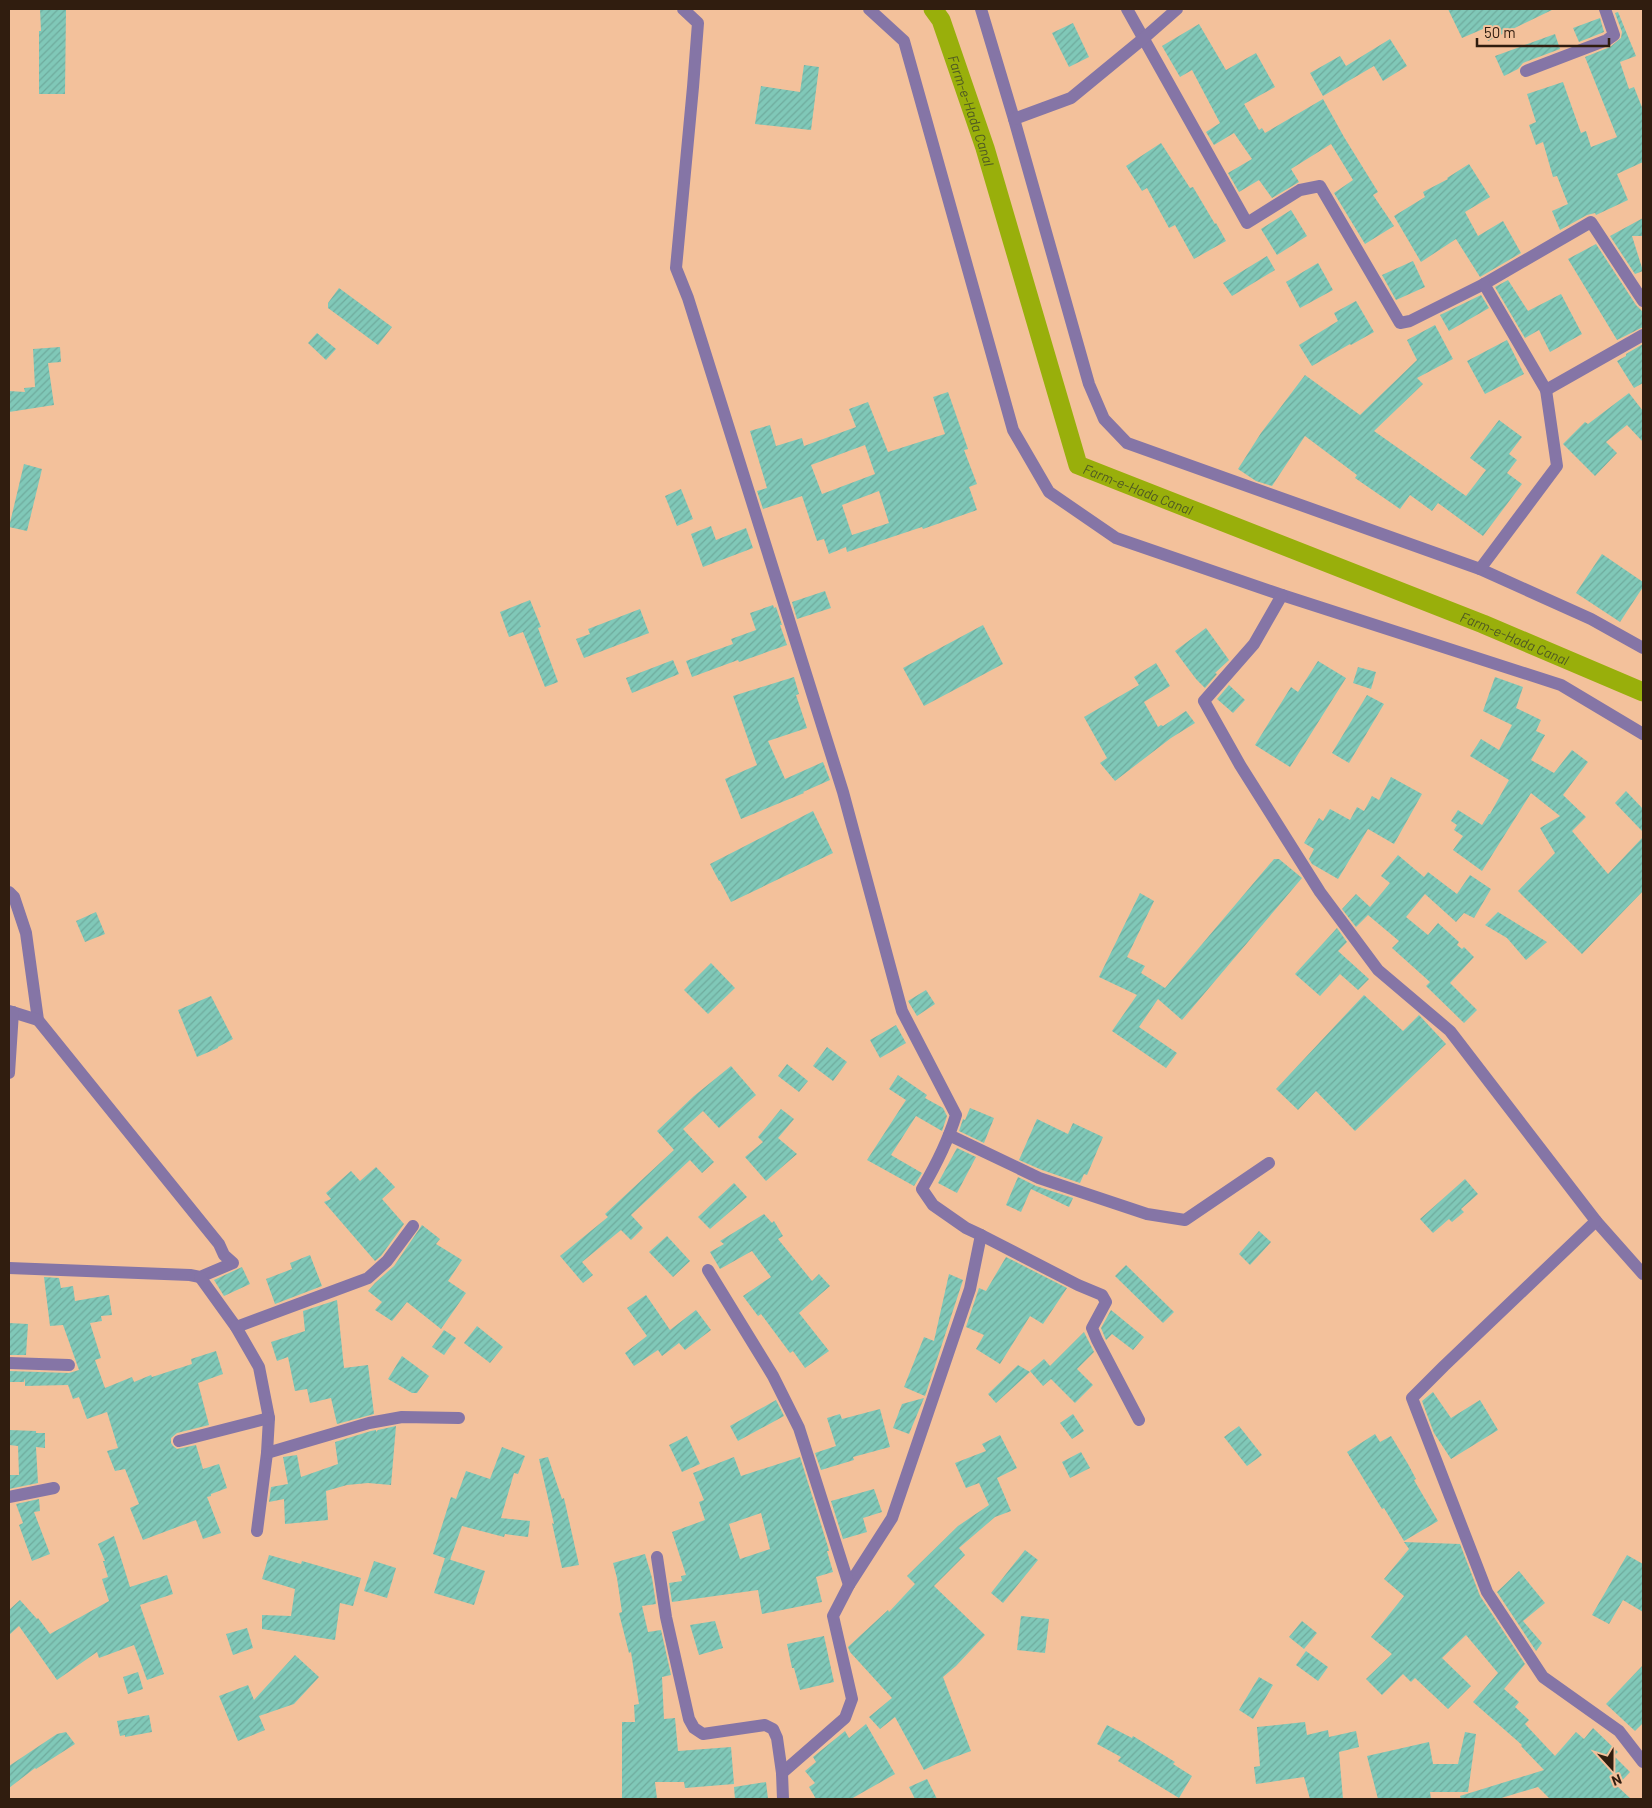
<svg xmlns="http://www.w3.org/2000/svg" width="1652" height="1808" viewBox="0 0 1652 1808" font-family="Barlow,sans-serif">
	<defs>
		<pattern id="building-hatch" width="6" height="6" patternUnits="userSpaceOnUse" patternTransform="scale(1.25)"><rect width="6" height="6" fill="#80c8b8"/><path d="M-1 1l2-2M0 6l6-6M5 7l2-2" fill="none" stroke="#6fab9d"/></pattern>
	</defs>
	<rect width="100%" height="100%" fill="#f3c19b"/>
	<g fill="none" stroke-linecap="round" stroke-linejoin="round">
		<path stroke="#99af0b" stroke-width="19" id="s1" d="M933 9 941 20 985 148 1078 465 1483 624 1643 692"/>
	</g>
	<g fill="url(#building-hatch)" fill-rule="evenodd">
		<polygon points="40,9 66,9 65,94 39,94 39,31 41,31"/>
		<polygon points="1448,9 1554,9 1488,41 1483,29 1462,38"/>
		<polygon points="1618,12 1636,56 1620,62 1629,89 1634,87 1643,110 1643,162 1617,174 1628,200 1596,215 1595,213 1587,215 1560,230 1552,211 1568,204 1557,176 1553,177 1543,142 1536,145 1529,125 1536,122 1527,94 1563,82 1581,133 1586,131 1591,147 1617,137 1585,57 1610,47 1621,38 1622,32 1615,13"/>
		<polygon points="1600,18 1604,32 1579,42 1573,28"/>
		<polygon points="1073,23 1089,57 1069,67 1052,33"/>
		<polygon points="1199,24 1226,70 1256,53 1275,87 1244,104 1259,130 1262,128 1265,133 1323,99 1344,137 1378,192 1373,195 1394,226 1365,244 1334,193 1353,180 1331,144 1291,169 1299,182 1272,198 1259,180 1239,192 1228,173 1252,159 1234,133 1214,145 1206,132 1220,123 1192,70 1180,77 1162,46"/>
		<polygon points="1555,34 1560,49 1523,63 1518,69 1504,76 1495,56"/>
		<polygon points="1390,39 1407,66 1383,81 1374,66 1323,96 1310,73 1340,56 1346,66"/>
		<polygon points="804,65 819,67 811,130 755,124 761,86 800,92"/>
		<polygon points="1161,143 1190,188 1193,187 1215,224 1216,223 1226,241 1194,259 1175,225 1169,228 1147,188 1142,191 1126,166"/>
		<polygon points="1469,164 1490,197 1465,212 1478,236 1503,221 1521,253 1480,277 1456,239 1421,262 1394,216 1425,197 1423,192 1448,179 1447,178"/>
		<polygon points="1291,210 1307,236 1277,255 1261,229"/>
		<polygon points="1643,218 1643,236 1632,236 1643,271 1635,274 1610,236"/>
		<polygon points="1596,244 1636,305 1643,312 1643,327 1617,340 1568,259"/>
		<polygon points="1267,256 1275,270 1232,296 1223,283"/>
		<polygon points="1413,261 1425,287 1396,300 1382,275"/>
		<polygon points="1318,263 1333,290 1300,308 1286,282"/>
		<polygon points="1508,280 1528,311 1561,294 1582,334 1550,352 1539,330 1525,338 1495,287"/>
		<polygon points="339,288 392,327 378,345 328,308 328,303"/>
		<polygon points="1481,295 1489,308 1449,331 1440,315"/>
		<polygon points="1356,301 1374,332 1351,345 1350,344 1312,366 1299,345 1338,321 1334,313"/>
		<polygon points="1435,325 1453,359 1417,378 1423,384 1374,431 1466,496 1486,470 1470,458 1499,420 1522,437 1509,454 1517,460 1507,473 1522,484 1483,536 1438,503 1432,511 1410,495 1400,509 1355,478 1357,475 1305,436 1272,486 1256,481 1238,469 1261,433 1305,375 1360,415 1417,360 1407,340"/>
		<polygon points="317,333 336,349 326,360 308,343"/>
		<polygon points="1507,340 1524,374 1485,394 1467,361"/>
		<polygon points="1643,344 1643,383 1634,388 1617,361 1626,356 1626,354"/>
		<polygon points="60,347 61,362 48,363 54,405 9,412 9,391 25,392 24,388 35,387 33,349"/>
		<path d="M948 392 968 449 964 450 977 484 969 487 977 510 923 529 922 527 847 552 846 547 829 554 824 539 817 541 802 496 763 509 757 491 767 488 750 431 770 425 776 446 802 438 804 446 856 427 849 409 868 402 888 452 945 434 933 397ZM865 445 875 474 822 494 811 465ZM879 491 889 523 852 535 842 505Z"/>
		<polygon points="1629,393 1643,411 1643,442 1627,425 1606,442 1617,453 1595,476 1563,444 1585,422 1588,424"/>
		<polygon points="24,464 42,469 27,531 9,527"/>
		<polygon points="681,489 693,519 677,526 665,496"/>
		<polygon points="711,526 716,540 746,528 753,548 703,567 691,534"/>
		<polygon points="1602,554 1643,582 1643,587 1620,622 1576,593"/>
		<polygon points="825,591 831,608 797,619 792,602"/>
		<polygon points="530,600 541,627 538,628 558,682 545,687 523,632 509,637 500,612"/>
		<polygon points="773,605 774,608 776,607 782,625 780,625 787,645 739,662 738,660 692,677 686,661 733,644 731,639 756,630 750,613"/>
		<polygon points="640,609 649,633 584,658 576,639 590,634 588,629"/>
		<polygon points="983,625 1003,664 924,706 903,668"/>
		<polygon points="1206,628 1229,660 1215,673 1217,674 1205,688 1196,679 1175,651"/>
		<polygon points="673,660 679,674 632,693 626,678"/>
		<polygon points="1318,661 1346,678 1290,767 1255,745 1291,687 1298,692"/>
		<polygon points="1156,663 1170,686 1144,702 1158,727 1161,725 1163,726 1186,711 1195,723 1171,738 1115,781 1100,763 1107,758 1084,717 1139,685 1134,677"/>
		<polygon points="1358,667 1376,672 1371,689 1353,683"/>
		<polygon points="794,677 799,694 796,695 807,728 768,741 785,779 823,762 830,780 803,792 804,793 741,819 725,779 757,765 733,696"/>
		<polygon points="1495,677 1523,687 1516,708 1541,720 1536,731 1545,735 1531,760 1554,773 1572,750 1588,762 1563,795 1586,817 1572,831 1608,874 1643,837 1643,891 1582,954 1518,891 1555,853 1540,828 1560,816 1531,793 1482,871 1453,850 1463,836 1454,830 1457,825 1451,821 1458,810 1482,825 1489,814 1490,814 1509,780 1470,756 1481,739 1499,750 1512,725 1483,711"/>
		<polygon points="1229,685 1245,700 1233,713 1217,699"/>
		<polygon points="1367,695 1384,704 1349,763 1332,753"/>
		<polygon points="1391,777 1422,794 1394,844 1368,829 1338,879 1312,864 1309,859 1314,849 1304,843 1319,818 1323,821 1330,809 1350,820 1357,807 1364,811 1372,796 1379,800"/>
		<polygon points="1626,791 1643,809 1643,832 1615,803"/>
		<polygon points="813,811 833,853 731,902 720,881 719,881 710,864"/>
		<polygon points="1398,855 1424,877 1428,872 1457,894 1470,875 1491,889 1474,918 1464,913 1456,922 1425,894 1406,917 1428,935 1438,923 1459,942 1457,945 1462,949 1464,947 1474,957 1450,983 1477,1010 1464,1023 1426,986 1430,982 1392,948 1399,941 1368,915 1356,927 1342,909 1356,894 1370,907 1390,883 1381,876"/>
		<polygon points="1274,859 1279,859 1302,878 1182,1020 1158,999 1139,1027 1177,1053 1166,1068 1112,1031 1137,995 1099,977 1140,893 1154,901 1127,957 1145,966 1141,973 1165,988"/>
		<polygon points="96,912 105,934 85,942 76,921"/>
		<polygon points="1498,912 1547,942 1526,960 1507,938 1485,925"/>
		<polygon points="1337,928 1347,942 1338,951 1369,979 1358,990 1340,974 1320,996 1295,974"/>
		<polygon points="711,963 735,988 708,1014 684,990"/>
		<polygon points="926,990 935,1004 917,1016 908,1001"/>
		<polygon points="1364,995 1403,1031 1419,1015 1446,1044 1355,1131 1316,1091 1298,1110 1276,1089"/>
		<polygon points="211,996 233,1039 218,1047 218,1048 197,1057 178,1010"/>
		<polygon points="896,1025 906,1043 880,1058 870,1040"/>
		<polygon points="827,1047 847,1062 833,1081 813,1066"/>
		<polygon points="787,1064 808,1081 799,1092 778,1076"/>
		<polygon points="731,1066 756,1095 719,1128 703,1111 683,1129 714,1162 702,1173 690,1160 631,1215 643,1228 631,1240 621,1230 582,1262 593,1275 583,1283 560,1256 608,1217 605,1214 674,1150 657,1131 694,1096"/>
		<polygon points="898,1075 927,1095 925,1098 943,1108 947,1116 942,1131 916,1116 891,1155 922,1173 914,1186 867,1160 906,1100 889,1089"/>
		<polygon points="970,1108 994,1118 984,1143 959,1131 963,1119 965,1120"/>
		<polygon points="781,1109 794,1119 778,1138 797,1154 766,1181 745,1157 763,1142 758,1137"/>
		<polygon points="1037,1119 1068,1134 1073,1123 1103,1137 1087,1175 1084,1174 1080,1183 1042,1170 1019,1160"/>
		<polygon points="957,1148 976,1157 957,1193 938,1183"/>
		<polygon points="376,1167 395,1187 382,1199 404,1224 381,1256 375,1261 324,1202 331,1199 326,1193 351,1171 360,1181"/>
		<polygon points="1018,1177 1036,1186 1073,1198 1069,1207 1031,1189 1021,1212 1006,1205"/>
		<polygon points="1465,1179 1478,1194 1461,1209 1464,1212 1452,1222 1449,1219 1433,1233 1420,1219"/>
		<polygon points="734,1183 747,1197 710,1229 698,1217"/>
		<polygon points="764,1214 772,1223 774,1221 783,1236 778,1239 812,1281 819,1274 830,1286 799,1313 829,1351 805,1368 793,1351 790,1353 761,1314 758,1316 743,1296 771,1277 752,1251 720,1269 710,1252 724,1244 720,1241"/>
		<polygon points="422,1225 440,1239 436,1244 462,1260 448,1281 466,1293 441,1329 407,1302 392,1321 375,1310 382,1302 368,1291 375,1283 394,1266"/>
		<polygon points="1259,1231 1271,1242 1250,1265 1239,1254"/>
		<polygon points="667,1236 690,1261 673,1277 649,1252"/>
		<polygon points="310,1255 322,1286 275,1304 266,1279 292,1269 290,1263"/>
		<polygon points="1006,1257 1067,1288 1043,1324 1030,1316 1000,1364 976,1349 984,1335 966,1327 979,1288 986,1291"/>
		<polygon points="1126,1265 1174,1312 1163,1323 1115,1276"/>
		<polygon points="242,1267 250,1284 224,1296 214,1280"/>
		<polygon points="949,1274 963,1280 925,1396 904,1387 924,1337 934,1341"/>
		<polygon points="44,1277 59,1278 61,1288 73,1286 75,1301 109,1295 112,1315 101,1316 102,1321 90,1323 101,1358 95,1360 105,1388 132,1377 134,1382 151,1375 152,1377 192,1364 191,1359 216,1351 223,1374 198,1383 209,1425 177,1433 171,1438 171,1443 173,1446 177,1449 196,1445 203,1469 219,1464 227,1488 211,1494 211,1496 207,1497 221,1533 203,1539 196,1520 143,1540 130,1508 139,1504 125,1469 115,1471 107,1451 118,1448 107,1412 87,1419 79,1397 73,1399 68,1385 25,1386 25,1378 24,1382 9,1382 9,1371 69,1373 79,1370 63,1325 50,1326"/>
		<polygon points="646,1295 670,1330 696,1310 711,1330 685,1350 679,1343 662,1356 658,1350 634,1366 625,1353 647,1336 627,1308"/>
		<polygon points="337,1300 344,1368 368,1365 374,1414 337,1424 331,1398 310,1403 307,1389 295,1391 288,1357 277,1361 271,1342 305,1331 303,1311"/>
		<polygon points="1111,1310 1144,1337 1133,1350 1112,1334 1106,1340 1101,1328"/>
		<polygon points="9,1323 28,1324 26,1355 9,1355"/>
		<polygon points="477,1326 503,1347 490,1363 464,1343"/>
		<polygon points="444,1330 456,1338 444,1355 432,1347"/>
		<polygon points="1084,1332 1094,1352 1077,1369 1093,1385 1075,1403 1051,1379 1043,1386 1030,1371 1044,1359 1050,1366"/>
		<polygon points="402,1356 429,1376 417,1393 412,1393 388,1379"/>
		<polygon points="1018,1365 1030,1372 996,1403 988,1394"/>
		<polygon points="1433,1392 1451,1418 1480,1400 1498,1430 1451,1459 1434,1433 1422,1401"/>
		<polygon points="924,1398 909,1434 893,1428 902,1404"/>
		<polygon points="776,1400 784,1416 738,1441 730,1426"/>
		<polygon points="880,1409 890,1447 853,1457 854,1460 821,1470 815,1453 836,1446 827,1418 840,1414 842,1419"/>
		<polygon points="1073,1414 1084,1431 1072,1439 1060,1423"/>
		<polygon points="396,1426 391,1485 368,1483 347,1485 326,1491 328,1520 285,1524 284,1499 269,1502 271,1487 288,1484 283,1457 297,1455 301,1477 338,1464 335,1442 371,1431 376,1430 376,1432 378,1430"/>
		<polygon points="1239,1426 1262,1455 1247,1466 1224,1437"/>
		<polygon points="9,1430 36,1431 36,1433 45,1433 45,1448 36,1447 38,1483 9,1489 9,1475 19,1475 18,1446 9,1445"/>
		<polygon points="1375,1434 1380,1442 1391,1436 1408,1464 1416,1479 1414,1480 1438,1521 1404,1541 1384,1508 1382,1509 1347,1452"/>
		<polygon points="1000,1435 1017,1468 997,1478 1011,1511 995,1517 959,1548 965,1555 934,1586 985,1635 956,1666 943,1677 971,1751 936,1764 924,1770 895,1717 880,1729 869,1717 892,1698 850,1652 848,1647 888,1610 889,1612 915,1584 907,1576 958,1526 989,1505 979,1483 966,1488 955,1463 986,1451 982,1444"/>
		<polygon points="687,1436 700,1464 682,1472 669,1445"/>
		<polygon points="502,1447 525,1456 518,1474 514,1473 501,1518 530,1521 528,1537 505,1534 504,1537 462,1526 450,1560 433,1554 451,1497 456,1499 466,1471 490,1479"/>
		<polygon points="1081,1452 1090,1468 1070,1478 1062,1462"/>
		<polygon points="548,1457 562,1499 564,1498 579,1565 562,1568 552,1523 554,1524 539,1459"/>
		<path d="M734 1457 741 1476 800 1457 828 1547 829 1551H827L833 1572 816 1577 822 1602 762 1614 758 1590 672 1602 669 1583 682 1581 681 1576 686 1575 672 1532 705 1520 699 1502 704 1500 693 1473ZM761 1513 770 1549 740 1559 729 1524Z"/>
		<polygon points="874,1489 882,1512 863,1518 867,1532 843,1539 831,1501"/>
		<polygon points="39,1499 40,1511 34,1512 50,1554 32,1561 19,1525 23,1523 16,1504"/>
		<polygon points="114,1536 130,1587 167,1575 173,1594 140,1605 164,1674 147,1680 134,1645 99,1658 97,1652 57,1680 19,1626 9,1635 9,1610 20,1600 37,1619 38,1618 50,1634 109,1601 102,1579 108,1577 103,1561 105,1561 98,1544"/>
		<polygon points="1404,1542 1460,1544 1480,1596 1525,1664 1504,1689 1519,1702 1515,1707 1529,1720 1525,1724 1555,1756 1576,1732 1584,1739 1593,1728 1618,1752 1614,1756 1630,1772 1617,1786 1631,1799 1550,1799 1538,1787 1498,1799 1461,1799 1460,1796 1544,1770 1521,1746 1522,1745 1473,1702 1498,1673 1466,1635 1442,1658 1471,1686 1448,1709 1415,1678 1411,1682 1403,1674 1382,1695 1366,1679 1392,1654 1371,1637 1404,1596 1384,1579 1409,1549"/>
		<polygon points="1025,1550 1038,1560 1003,1603 991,1593"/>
		<polygon points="645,1554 652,1578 656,1604 642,1606 648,1632 661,1630 671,1675 662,1677 664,1719 675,1718 678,1751 731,1747 734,1784 685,1788 684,1782 655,1782 657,1799 622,1799 622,1722 635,1722 634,1705 639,1704 631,1652 629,1653 619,1613 622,1612 617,1578 613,1563"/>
		<polygon points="269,1555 301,1564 302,1561 361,1578 353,1606 340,1603 335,1640 262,1629 262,1615 291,1616 295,1589 262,1579"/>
		<polygon points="1627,1555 1643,1564 1643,1612 1623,1600 1609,1624 1592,1615"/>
		<polygon points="445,1558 485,1571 474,1605 434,1593"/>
		<polygon points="374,1561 396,1568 387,1598 364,1591"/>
		<polygon points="1519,1571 1545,1603 1523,1621 1542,1643 1536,1651 1497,1592"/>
		<polygon points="1021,1616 1049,1619 1045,1653 1017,1650"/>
		<polygon points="715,1621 723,1648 699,1655 690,1625"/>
		<polygon points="1302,1621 1317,1633 1304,1649 1289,1637"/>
		<polygon points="247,1628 253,1648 233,1655 226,1634"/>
		<polygon points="824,1636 834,1682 800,1690 794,1668 792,1668 787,1644"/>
		<polygon points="1306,1651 1328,1667 1318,1681 1296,1665"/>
		<polygon points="295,1655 319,1677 294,1704 259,1716 265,1730 238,1741 219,1696 248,1685 254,1700"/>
		<polygon points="1643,1665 1643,1723 1635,1731 1606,1704"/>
		<polygon points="138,1672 143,1689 128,1694 123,1677"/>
		<polygon points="1259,1677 1273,1685 1253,1719 1239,1710"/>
		<polygon points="149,1715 152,1732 125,1737 125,1735 120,1736 117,1721"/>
		<polygon points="1305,1722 1307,1735 1328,1730 1329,1737 1356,1731 1359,1747 1339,1752 1343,1799 1310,1799 1304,1777 1256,1784 1254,1767 1260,1766 1257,1727"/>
		<polygon points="866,1724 895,1774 851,1799 816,1799 809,1787 815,1783 805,1771 816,1762 813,1757 845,1731 849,1738"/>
		<polygon points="1107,1725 1132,1738 1133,1736 1175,1762 1173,1764 1192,1776 1179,1798 1118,1761 1121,1757 1097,1744"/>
		<polygon points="66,1732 75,1744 36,1769 35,1768 9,1788 9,1766 57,1734"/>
		<polygon points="1465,1732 1476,1734 1468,1792 1430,1792 1431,1799 1378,1799 1367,1756 1429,1742 1433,1764 1458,1764"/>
		<polygon points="927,1779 937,1799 915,1799 909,1787"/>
		<polygon points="766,1782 768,1799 735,1799 734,1787"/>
	</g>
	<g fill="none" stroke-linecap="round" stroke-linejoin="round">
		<g stroke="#8575a6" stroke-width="12">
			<path d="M683 9 698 23 693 87 676 268 688 298 843 792 902 1011 956 1115C948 1141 936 1165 922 1189L933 1205 966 1228 981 1235 970 1289 892 1518 849 1585 833 1616 852 1699 845 1718 782 1773 783 1799"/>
			<polyline points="869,9 904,41 1013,430 1049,492 1116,538 1282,595 1561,685 1643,734"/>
			<polyline points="981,9 1014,119 1089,384 1104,419 1127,443 1480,569 1591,619 1643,648"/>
			<polyline points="1127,9 1247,223 1300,190 1320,186 1400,323 1410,321 1484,284 1591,222 1643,301"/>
			<polyline points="1526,71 1607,40 1614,35 1605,9"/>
			<polyline points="1014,119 1071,98 1144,38 1177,9"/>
			<polyline points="1546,390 1643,335"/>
			<polyline points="1480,569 1557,466 1546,390 1484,284"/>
			<polyline points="1282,595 1254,644 1204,701 1240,765 1320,892 1378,970 1450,1031 1596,1221 1643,1274"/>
			<polyline points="9,892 14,897 26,933 38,1020 219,1244 224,1255 233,1263 200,1277 190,1275 9,1268"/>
			<polyline points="9,1011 38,1020"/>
			<polyline points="9,1073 13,1012"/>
			<polyline points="949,1135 1039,1178 1147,1214 1185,1220 1269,1163"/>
			<polyline points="1596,1221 1444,1366 1412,1398 1487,1592 1543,1677 1619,1731 1643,1762"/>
			<polyline points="981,1235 1078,1285 1102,1295 1106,1302 1092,1328 1097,1340 1139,1420"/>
			<polyline points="708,1270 773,1376 799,1428 849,1585"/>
			<polyline points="200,1277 236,1327 259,1367 269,1418 267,1453 257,1531"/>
			<polyline points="236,1327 368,1278 387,1261 413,1226"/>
			<polyline points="9,1363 69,1365"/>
			<polyline points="179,1441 269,1418"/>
			<polyline points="267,1453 369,1423 402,1417 459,1418"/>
			<polyline points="9,1497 54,1488"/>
			<polyline points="657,1557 666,1617 689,1719 694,1728 703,1734 765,1725 773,1729 777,1738 782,1773"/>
		</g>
	</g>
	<g text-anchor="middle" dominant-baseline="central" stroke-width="5" stroke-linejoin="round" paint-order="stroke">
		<g font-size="14" font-style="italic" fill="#4f5923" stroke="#f3c19b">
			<text stroke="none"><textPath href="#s1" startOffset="109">Farm-e-Hada Canal</textPath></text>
			<text stroke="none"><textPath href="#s1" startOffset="544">Farm-e-Hada Canal</textPath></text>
			<text stroke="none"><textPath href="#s1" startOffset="949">Farm-e-Hada Canal</textPath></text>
		</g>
	</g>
	<rect width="1652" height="1808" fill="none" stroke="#301d0f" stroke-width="20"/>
	<g transform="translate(1612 1768) rotate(159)" stroke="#f3c19b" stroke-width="4" paint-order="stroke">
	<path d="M0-4L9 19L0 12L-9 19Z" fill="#301d0f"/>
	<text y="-8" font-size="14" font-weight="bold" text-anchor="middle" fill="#301d0f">N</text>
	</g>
	<path d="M1477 38v8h132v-8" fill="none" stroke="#301d0f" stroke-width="2.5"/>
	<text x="1484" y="38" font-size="15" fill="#301d0f" stroke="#f3c19b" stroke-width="4" paint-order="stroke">50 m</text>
</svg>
